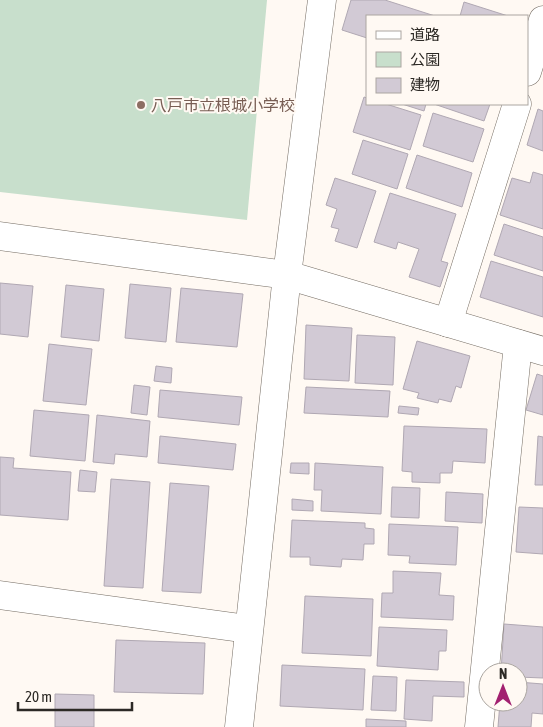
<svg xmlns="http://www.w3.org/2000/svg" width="543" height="727" viewBox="0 0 543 727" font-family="'Asap Condensed','Noto Sans JP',sans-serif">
	<rect width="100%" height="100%" fill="#fff9f3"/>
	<polygon fill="#c8dfcc" points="0,0 267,0 247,220 0,192"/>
	<g fill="#d2cad5" stroke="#b0a8b3">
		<polygon points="351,0 385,0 435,16 367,16 367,38 342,30"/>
		<polygon points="464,2 508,16 460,16"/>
		<polygon points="364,97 367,98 367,104 386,104 421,115 410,150 353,132"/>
		<polygon points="402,104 426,104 424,111"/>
		<polygon points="434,104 490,104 484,121"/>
		<polygon points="538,109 543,111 543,151 527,145"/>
		<polygon points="433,113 484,129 473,162 423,146"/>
		<polygon points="363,140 408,154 397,189 352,174"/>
		<polygon points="417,155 472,173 462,207 406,188"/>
		<polygon points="533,172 543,175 543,229 500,215 512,178 530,183"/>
		<polygon points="335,178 376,191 357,248 335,241 339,229 331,227 337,209 326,205"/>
		<polygon points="390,193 456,214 441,261 448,263 440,287 409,277 419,249 398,242 396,249 374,242"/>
		<polygon points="504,224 543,237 543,271 494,255"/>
		<polygon points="491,261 543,277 543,317 480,297"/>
		<polygon points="0,283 33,286 28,337 0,334"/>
		<polygon points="130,284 171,288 166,342 125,338"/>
		<polygon points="66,285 104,289 99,341 61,337"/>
		<polygon points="181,288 243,294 237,347 176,342"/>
		<polygon points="306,325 352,328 349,381 304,379"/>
		<polygon points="357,335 395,337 393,385 355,383"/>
		<polygon points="417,341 470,356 461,388 456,386 451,402 439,399 438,403 417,398 419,393 403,389"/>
		<polygon points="49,344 92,349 86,405 43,401"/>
		<polygon points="156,366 172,368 171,383 154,381"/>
		<polygon points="537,374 543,376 543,415 526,410"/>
		<polygon points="134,385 150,387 147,415 131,413"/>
		<polygon points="306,387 390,391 388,417 304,413"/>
		<polygon points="160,390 242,397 239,425 158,417"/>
		<polygon points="399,406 419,408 418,415 398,413"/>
		<polygon points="34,410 89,415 85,461 30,456"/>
		<polygon points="97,415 150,421 147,457 115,454 114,464 93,462"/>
		<polygon points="404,426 487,429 485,463 453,461 452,473 440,473 440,483 412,482 412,472 402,471"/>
		<polygon points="160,436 236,444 233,470 158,463"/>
		<polygon points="538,436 543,437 543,485 535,485"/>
		<polygon points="0,457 14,458 13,468 71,472 68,520 0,515"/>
		<polygon points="291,463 309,463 309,474 290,473"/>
		<polygon points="315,463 383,467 381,514 321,511 322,490 314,490"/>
		<polygon points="80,470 97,472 95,492 78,491"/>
		<polygon points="111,479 150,482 143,588 104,586"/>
		<polygon points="170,483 209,486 201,593 162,591"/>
		<polygon points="392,487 420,488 419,518 391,517"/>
		<polygon points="446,492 483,494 482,523 445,521"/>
		<polygon points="292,499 313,501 313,511 292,510"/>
		<polygon points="519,507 543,508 543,554 516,552"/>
		<polygon points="292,520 365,523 365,528 374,529 374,544 364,544 363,560 342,559 341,567 310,565 310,557 290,557"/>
		<polygon points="389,524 458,527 456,565 409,563 410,556 388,555"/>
		<polygon points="393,571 441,573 439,595 454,596 453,620 381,617 382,593 393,593"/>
		<polygon points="305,596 373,599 371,656 302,653"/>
		<polygon points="504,624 543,627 543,678 518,677 518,672 501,672"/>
		<polygon points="379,627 447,630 446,651 439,651 438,670 377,666"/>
		<polygon points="116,640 205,643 203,694 114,692"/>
		<polygon points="282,665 365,669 363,710 280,706"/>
		<polygon points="373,676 397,677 396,711 371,710"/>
		<polygon points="406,680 464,682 464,697 433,696 432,721 404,719"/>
		<polygon points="518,682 543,684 543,714 532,713 531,727 498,727 500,702 518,702"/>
		<polygon points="55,694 94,695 94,727 55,727"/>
		<polygon points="366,719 406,721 406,727 366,727"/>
	</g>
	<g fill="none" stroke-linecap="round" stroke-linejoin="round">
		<g stroke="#746c63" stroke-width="29">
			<g id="minor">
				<polyline points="527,72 543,20"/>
				<polyline points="0,236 287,275 543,351"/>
				<polyline points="448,323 517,104"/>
				<polyline points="0,595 248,629"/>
				<polyline points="239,727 287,275 322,0"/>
				<polyline points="479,727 518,344"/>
			</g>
		</g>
		<use href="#minor" stroke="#fff" stroke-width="28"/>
	</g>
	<circle fill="#8d6e63" stroke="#fff9f3" stroke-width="2" cx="141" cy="105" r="5"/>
	<g text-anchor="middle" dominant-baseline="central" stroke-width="4" stroke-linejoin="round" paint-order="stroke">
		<g font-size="16" fill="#785e54" stroke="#fff9f3" text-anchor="start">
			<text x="151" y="105">八戸市立根城小学校</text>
		</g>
	</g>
	<rect x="366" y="15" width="162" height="90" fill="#fff9f3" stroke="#aba6a1"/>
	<rect x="376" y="31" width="25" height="8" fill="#ffffff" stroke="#aba6a1"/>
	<text x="410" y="40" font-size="15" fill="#2c2925">道路</text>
	<rect x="376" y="52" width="25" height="15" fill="#c8dfcc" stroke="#aba6a1"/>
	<text x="410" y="65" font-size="15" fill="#2c2925">公園</text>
	<rect x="376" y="78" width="25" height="15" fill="#d2cad5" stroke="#aba6a1"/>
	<text x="410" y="90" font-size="15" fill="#2c2925">建物</text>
	<g transform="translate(503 687)"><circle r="24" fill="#fff9f3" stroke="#aba6a1"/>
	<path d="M0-4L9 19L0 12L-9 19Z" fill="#a22070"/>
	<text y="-8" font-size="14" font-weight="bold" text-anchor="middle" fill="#2c2925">N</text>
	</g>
	<path d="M18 702v8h114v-8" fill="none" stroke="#2c2925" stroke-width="2.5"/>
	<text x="25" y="702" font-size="15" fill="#2c2925" stroke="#fff9f3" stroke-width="4" paint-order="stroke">20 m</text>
</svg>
